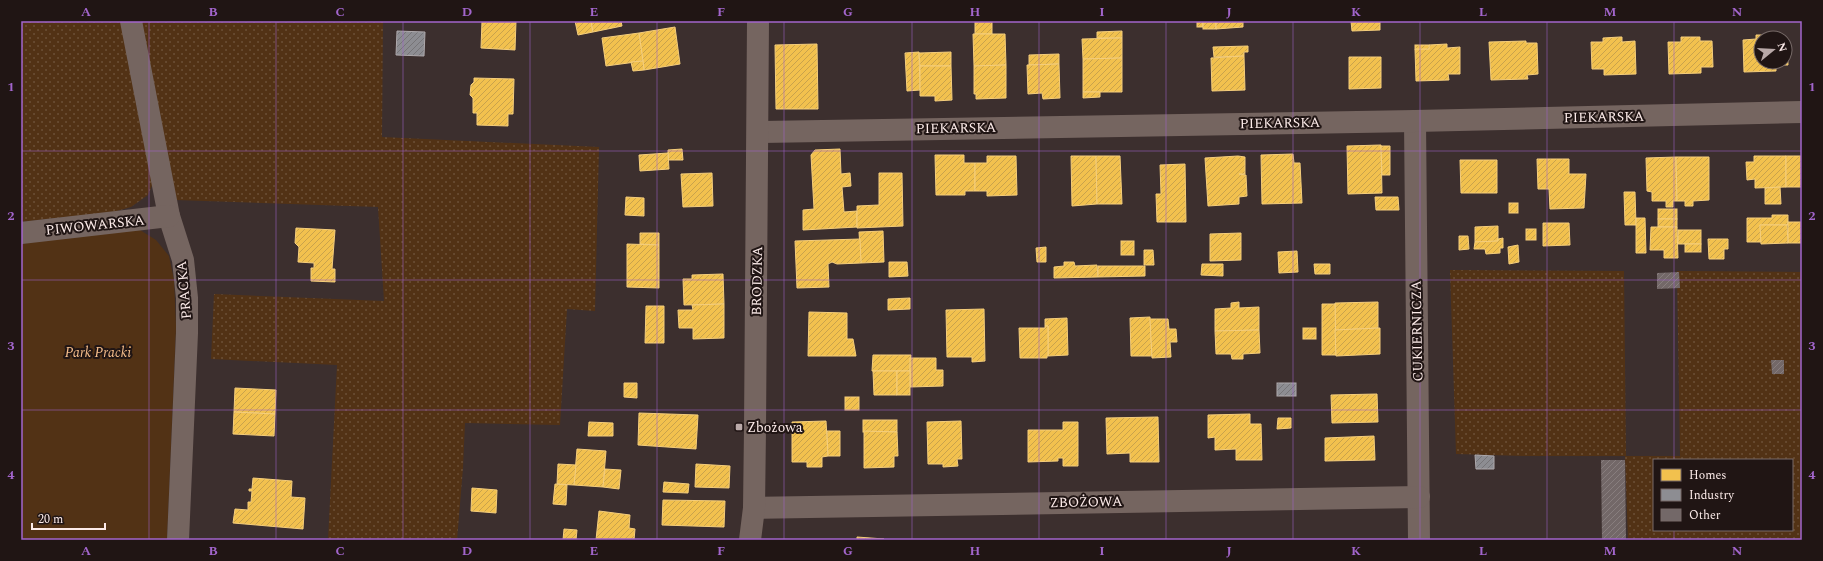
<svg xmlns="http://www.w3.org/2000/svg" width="1823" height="561" viewBox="0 0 1823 561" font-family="Spectral,serif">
	<defs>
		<pattern id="grass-dots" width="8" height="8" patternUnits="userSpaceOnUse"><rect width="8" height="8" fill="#523215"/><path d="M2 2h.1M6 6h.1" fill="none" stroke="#6c5037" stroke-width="1.8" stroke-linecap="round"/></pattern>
		<pattern id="homes-hatch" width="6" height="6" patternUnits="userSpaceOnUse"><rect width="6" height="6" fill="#f2c14e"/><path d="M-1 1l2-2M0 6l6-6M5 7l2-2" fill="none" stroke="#c8a24c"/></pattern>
		<pattern id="industry-hatch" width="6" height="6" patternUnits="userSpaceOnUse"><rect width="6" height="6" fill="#8d8d92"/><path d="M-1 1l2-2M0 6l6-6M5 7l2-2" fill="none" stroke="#767477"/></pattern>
		<pattern id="building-hatch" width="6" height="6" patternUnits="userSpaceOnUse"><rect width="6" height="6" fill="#736868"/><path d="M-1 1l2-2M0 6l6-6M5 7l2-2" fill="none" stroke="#887e7e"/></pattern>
	</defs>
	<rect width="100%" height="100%" fill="#3c2f2e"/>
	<g fill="url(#grass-dots)" fill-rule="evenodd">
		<polygon points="21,21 121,21 153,183 148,195 131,207 113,212 21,222"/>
		<polygon points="141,21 383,21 382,137 599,147 595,311 567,309 560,425 465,423 463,468 457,540 328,540 337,365 211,359 214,294 384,301 378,207 176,200"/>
		<path d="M1450 270 1624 271 1626 456H1680L1677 271 1802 272V540H1628L1625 456H1523L1456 454ZM1654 460H1792V530H1654Z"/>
	</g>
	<polygon fill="#523215" points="140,230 156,240 169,256 174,280 176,327 167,540 21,540 21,244 75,236"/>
	<g fill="url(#homes-hatch)" stroke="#f5ce7c">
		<polygon points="482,21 516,21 515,50 481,48"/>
		<polygon points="575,21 591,21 593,32 578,35"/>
		<polygon points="591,21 621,21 622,26 593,32"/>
		<polygon points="992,21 992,34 975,34 975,22"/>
		<rect x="1197" y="21" width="6" height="6"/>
		<rect x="1203" y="21" width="13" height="8"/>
		<polygon points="1216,21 1243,21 1243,27 1216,29"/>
		<polygon points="1351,21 1380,21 1380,30 1352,31"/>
		<polygon points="675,27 680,64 644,70 639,33"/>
		<polygon points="1122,31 1122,38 1097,38 1097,32"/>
		<polygon points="639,33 643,61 606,66 602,38"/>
		<polygon points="973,34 1005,34 1006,65 974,66"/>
		<polygon points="1756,35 1775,35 1775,38 1761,38 1761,62 1785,62 1785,38 1787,38 1788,65 1776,65 1776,71 1744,72 1743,40 1756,39"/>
		<polygon points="1620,37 1622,37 1622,42 1635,41 1636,74 1604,75 1604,69 1592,69 1591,42 1603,42 1603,38"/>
		<polygon points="1681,37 1700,37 1700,41 1712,41 1713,67 1701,67 1701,73 1669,74 1668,42 1681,42"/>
		<polygon points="1122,38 1122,58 1083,59 1082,39"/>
		<polygon points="1526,41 1526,43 1537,43 1538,74 1527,75 1528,79 1491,80 1489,42"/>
		<polygon points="817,44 818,109 776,109 775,45"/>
		<polygon points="1447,44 1447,48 1460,47 1460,74 1448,74 1449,80 1416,81 1415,49 1429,49 1429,45"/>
		<rect x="1415" y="45" width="14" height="4"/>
		<polygon points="1248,46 1248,52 1244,52 1244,56 1214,57 1213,47"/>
		<polygon points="919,52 920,90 907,91 905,53"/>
		<polygon points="951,52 951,66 920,66 919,53"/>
		<polygon points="1059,54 1059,64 1029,65 1029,55"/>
		<polygon points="1244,56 1245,90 1212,91 1211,58"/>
		<polygon points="1349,57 1381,57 1381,88 1349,89"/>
		<polygon points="1122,58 1122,92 1083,92 1083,59"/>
		<polygon points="643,61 644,70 633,71 631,62"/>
		<polygon points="1059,64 1060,98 1043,99 1042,93 1028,94 1027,65"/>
		<polygon points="1006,65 1006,98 976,99 976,94 974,94 974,66"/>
		<polygon points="920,66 951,66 952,100 935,101 935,96 920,96"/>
		<polygon points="474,78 514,79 513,114 508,114 508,126 477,125 477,113 473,113 473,98 470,95 471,85 474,82"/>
		<polygon points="1083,92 1100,92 1100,97 1083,98"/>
		<polygon points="1381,145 1382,193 1348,194 1347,146"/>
		<polygon points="1381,146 1390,146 1390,175 1382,175"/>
		<polygon points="682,149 683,160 668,160 668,150"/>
		<polygon points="840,149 841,174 850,173 851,186 842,187 844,212 857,211 857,227 803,230 803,210 814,209 811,155 815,150"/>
		<polygon points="668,153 669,169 640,171 639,155"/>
		<polygon points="1293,154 1294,163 1300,163 1302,203 1262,204 1261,155"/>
		<polygon points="935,155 964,155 964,163 975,163 975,191 965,191 965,195 936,195"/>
		<polygon points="987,156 1016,156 1017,195 987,196 987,191 975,191 975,163 987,163"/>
		<polygon points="1071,156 1096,156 1097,204 1072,206"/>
		<polygon points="1096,156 1120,156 1122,204 1097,204"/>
		<polygon points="1238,156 1245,157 1245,174 1239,174 1246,175 1247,196 1239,197 1239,204 1208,206 1205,158"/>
		<polygon points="1754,156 1786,156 1786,187 1755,188 1755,179 1747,180 1746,162 1754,162"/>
		<rect x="1786" y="156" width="16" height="31"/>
		<polygon points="1676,157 1677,201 1673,201 1673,207 1666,207 1666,201 1652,201 1652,192 1647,191 1646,158"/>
		<polygon points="1676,157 1709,157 1709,200 1693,201 1693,206 1685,206 1685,201 1677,201"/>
		<polygon points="1537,159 1569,159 1569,174 1586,174 1584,208 1550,209 1549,189 1538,189"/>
		<polygon points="1460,160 1497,160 1497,193 1461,193"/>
		<polygon points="1185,164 1186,222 1157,222 1156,194 1161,194 1160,165"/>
		<polygon points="712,173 713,206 683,207 681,174"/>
		<polygon points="879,173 902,173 903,226 857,228 857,206 879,205"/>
		<polygon points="1780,187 1781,204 1765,204 1765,188"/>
		<polygon points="1624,192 1635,192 1636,225 1625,225"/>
		<polygon points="626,197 644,198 644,216 625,215"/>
		<polygon points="1375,197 1398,197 1399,210 1376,210"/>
		<rect x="1509" y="203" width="9" height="10"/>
		<rect x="1658" y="209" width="19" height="10"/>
		<polygon points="1772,215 1788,215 1788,225 1760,225 1761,242 1747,242 1747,218 1772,218"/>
		<polygon points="1636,218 1645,218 1646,253 1636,253"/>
		<rect x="1658" y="219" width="19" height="8"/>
		<rect x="1788" y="222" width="14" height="21"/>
		<polygon points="1543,223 1569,223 1570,245 1543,246"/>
		<polygon points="1760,225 1787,225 1788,243 1761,244"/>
		<polygon points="1498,226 1498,241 1475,242 1475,227"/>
		<polygon points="1651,227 1677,227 1678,258 1664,258 1664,250 1650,250"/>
		<polygon points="296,228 335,230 332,269 335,269 335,282 311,281 311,268 314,268 314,263 298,262 299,247 295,243"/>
		<rect x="1526" y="229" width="10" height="11"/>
		<rect x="1678" y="230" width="23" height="14"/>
		<polygon points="883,231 884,262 861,263 859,232"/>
		<polygon points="640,233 659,233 659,245 640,244"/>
		<polygon points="1241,233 1241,260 1210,261 1210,234"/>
		<polygon points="1459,236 1468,236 1469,249 1459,250"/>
		<polygon points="1503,238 1503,248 1500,248 1500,253 1486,254 1485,249 1474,249 1475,242 1498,241 1498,239"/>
		<polygon points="860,239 861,263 837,264 832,262 828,264 829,287 797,288 795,241"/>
		<polygon points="1708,239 1728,239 1728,249 1724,249 1724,259 1709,259"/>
		<rect x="1121" y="241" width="13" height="14"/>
		<polygon points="627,244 659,245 659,288 627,287"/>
		<rect x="1685" y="244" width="16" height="8"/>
		<polygon points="1518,245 1519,262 1509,264 1508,247"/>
		<polygon points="1046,247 1046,262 1037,262 1036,248"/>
		<polygon points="1144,250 1153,250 1154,265 1144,265"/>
		<polygon points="1297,251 1298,272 1279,273 1278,252"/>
		<polygon points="889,262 907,262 908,276 889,277"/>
		<polygon points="1064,262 1074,262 1075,266 1097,265 1098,277 1054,278 1054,267 1064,266"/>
		<polygon points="1202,264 1223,264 1223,276 1201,275"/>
		<polygon points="1314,264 1330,264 1330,274 1315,274"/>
		<polygon points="1098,266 1145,266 1145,276 1098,277"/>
		<polygon points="723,274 724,304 684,305 683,279 692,279 692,275"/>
		<polygon points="910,298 910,309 888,310 888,299"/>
		<polygon points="1239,302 1239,308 1259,307 1259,330 1215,331 1215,309 1231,308 1231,303"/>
		<polygon points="1378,302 1378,328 1335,330 1335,303"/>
		<polygon points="724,304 724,338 693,339 693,328 679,328 678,310 693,310 692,305"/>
		<polygon points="1322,304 1335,304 1336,355 1322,355"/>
		<polygon points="646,306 664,306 664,343 645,343"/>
		<polygon points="984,309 985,361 972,362 972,357 947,357 946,310"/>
		<polygon points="809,312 847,313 847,339 853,339 856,356 808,356"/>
		<polygon points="1150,317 1152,356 1131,356 1130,318"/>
		<polygon points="1067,318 1068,355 1048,356 1048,326 1045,326 1045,319"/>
		<polygon points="1150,319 1168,319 1169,329 1176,329 1177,342 1170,342 1171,357 1152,358"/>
		<polygon points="1045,326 1048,326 1048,356 1047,356 1047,358 1020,358 1019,328 1045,328"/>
		<rect x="1303" y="328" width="13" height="11"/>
		<polygon points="1380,328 1380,354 1336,356 1335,330"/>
		<polygon points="1259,330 1260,353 1243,354 1243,359 1232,359 1231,354 1216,354 1215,331"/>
		<polygon points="873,355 911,355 910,371 872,371"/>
		<polygon points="910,358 936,358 936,370 943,370 943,386 910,387"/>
		<polygon points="873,371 897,371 897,395 874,395"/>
		<rect x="897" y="371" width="13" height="24"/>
		<polygon points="624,383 637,383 637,398 624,397"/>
		<polygon points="235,388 276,390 275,414 234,412"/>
		<polygon points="1377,394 1378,422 1332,423 1331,395"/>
		<rect x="845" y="397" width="14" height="13"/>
		<polygon points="234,412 275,414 274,436 233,434"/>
		<polygon points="639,413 698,415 696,449 638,445"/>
		<polygon points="1250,414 1250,424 1261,424 1262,460 1236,460 1236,449 1215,450 1215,437 1208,438 1208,415"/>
		<polygon points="1158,417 1159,462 1130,462 1130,453 1107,454 1106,418"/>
		<polygon points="1278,418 1291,418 1291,428 1277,429"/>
		<rect x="863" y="420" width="34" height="12"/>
		<polygon points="826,421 828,456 822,457 822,467 807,467 807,462 792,462 792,422"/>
		<polygon points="961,421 962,459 957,459 958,466 943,467 943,464 928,464 927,422"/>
		<polygon points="589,422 613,423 613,436 588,436"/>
		<polygon points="1063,422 1078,422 1078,466 1063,466 1063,458 1058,458 1058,461 1028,462 1028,430 1063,430"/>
		<polygon points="827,431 840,431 840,456 828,456"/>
		<polygon points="864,431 897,432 898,456 894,456 894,467 864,468"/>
		<polygon points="1374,436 1375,460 1325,461 1325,438"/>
		<polygon points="577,449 606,451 603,487 574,485"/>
		<polygon points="558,464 576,465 574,485 557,484"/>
		<polygon points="696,464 730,466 729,488 695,487"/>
		<polygon points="605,469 621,470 619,489 603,487"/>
		<polygon points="253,478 292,481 291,497 305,498 303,529 233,523 235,509 248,510 248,502 251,502 252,491 249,491 249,489 252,489"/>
		<polygon points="664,482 689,484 688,493 663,492"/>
		<polygon points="555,484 567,485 566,505 553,504"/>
		<polygon points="472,488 497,490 496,513 471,511"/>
		<polygon points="663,500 725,501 724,527 662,525"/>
		<polygon points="599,511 630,515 629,528 635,529 634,540 596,540"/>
		<polygon points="564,529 577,530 576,540 563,540"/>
		<polygon points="857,537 884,539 857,540"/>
	</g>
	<g fill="url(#industry-hatch)" stroke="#aea9ac">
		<polygon points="397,31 425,32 424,56 396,55"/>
		<rect x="1277" y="383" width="19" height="13"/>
		<polygon points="1475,455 1494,456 1494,469 1476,469"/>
	</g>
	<g fill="url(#building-hatch)">
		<polygon points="1679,272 1680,288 1657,289 1657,273"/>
		<polygon points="1771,360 1784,360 1784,374 1772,374"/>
		<polygon points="1601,460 1625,460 1626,540 1602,540"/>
	</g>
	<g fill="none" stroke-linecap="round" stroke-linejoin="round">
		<g stroke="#756560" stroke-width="22">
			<polyline points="131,21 169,216 183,260 187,298 187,333 178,540"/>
			<polyline points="1415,121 1419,540"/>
			<polyline points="758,132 1415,121 1802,112"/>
			<polyline points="21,233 169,216"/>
			<polyline points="754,508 1419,497"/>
		</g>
		<polyline stroke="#756560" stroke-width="22" points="750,540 754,508 755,429 758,21"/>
	</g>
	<path fill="none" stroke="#a265cc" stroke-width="1" stroke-opacity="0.55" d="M149 21V540M276 21V540M403 21V540M530 21V540M657 21V540M784 21V540M912 21V540M1039 21V540M1166 21V540M1293 21V540M1420 21V540M1547 21V540M1674 21V460M21 151H1802M21 280H1802M21 410H1802M1674 530V540"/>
	<rect fill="#b9a9a8" stroke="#201514" stroke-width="1.5" x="735" y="423" width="8" height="8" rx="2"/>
	<g text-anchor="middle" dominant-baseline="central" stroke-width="4" stroke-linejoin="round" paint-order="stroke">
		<g font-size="14" fill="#fcebe9" stroke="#201514">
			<text transform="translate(1604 117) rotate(-1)">PIEKARSKA</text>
			<text transform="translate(1280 123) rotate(-1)">PIEKARSKA</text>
			<text transform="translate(956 128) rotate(-1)">PIEKARSKA</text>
			<text transform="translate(95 225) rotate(-6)">PIWOWARSKA</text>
			<text transform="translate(757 281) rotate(-89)">BRODZKA</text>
			<text transform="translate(184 290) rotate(-95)">PRACKA</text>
			<text transform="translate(1417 331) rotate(-91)">CUKIERNICZA</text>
			<text transform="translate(1086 502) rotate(-1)">ZBOŻOWA</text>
		</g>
		<g font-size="14" font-style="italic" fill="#f6be8b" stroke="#201514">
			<text x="98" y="352">Park Pracki</text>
		</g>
		<g font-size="14" fill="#fcebe9" stroke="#201514" text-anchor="start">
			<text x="747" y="427">Zbożowa</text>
		</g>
	</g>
	<rect width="1823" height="561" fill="none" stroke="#201514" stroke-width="44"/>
	<rect x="1653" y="459" width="140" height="72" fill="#201514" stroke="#786b69"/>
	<rect x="1661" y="469" width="20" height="12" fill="#f2c14e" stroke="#786b69"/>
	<text x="1689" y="479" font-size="12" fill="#fcebe9">Homes</text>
	<rect x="1661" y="489" width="20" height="12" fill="#8d8d92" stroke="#786b69"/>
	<text x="1689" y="499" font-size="12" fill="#fcebe9">Industry</text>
	<rect x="1661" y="509" width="20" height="12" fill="#736868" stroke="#786b69"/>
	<text x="1689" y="519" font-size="12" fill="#fcebe9">Other</text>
	<g transform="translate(1773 50) rotate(72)"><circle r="19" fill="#201514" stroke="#786b69"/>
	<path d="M0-3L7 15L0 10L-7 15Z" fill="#b9a9a8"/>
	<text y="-6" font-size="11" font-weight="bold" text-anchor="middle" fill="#fcebe9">N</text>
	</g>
	<path d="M32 523v6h73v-6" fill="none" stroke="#fcebe9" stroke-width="2"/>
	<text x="38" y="523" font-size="12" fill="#fcebe9" stroke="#201514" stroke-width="3" paint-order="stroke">20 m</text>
	<rect x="22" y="22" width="1779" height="517" fill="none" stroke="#a265cc" stroke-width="1.5"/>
	<g font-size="13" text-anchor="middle" font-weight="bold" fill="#a265cc">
		<text x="86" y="16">A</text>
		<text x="213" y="16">B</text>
		<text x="340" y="16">C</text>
		<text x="467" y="16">D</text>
		<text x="594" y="16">E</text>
		<text x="721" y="16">F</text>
		<text x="848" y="16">G</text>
		<text x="975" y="16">H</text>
		<text x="1102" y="16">I</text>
		<text x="1229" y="16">J</text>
		<text x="1356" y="16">K</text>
		<text x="1483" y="16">L</text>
		<text x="1610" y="16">M</text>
		<text x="1737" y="16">N</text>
		<text x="11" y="91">1</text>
		<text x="1812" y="91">1</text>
		<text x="11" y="220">2</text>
		<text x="1812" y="220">2</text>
		<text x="11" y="350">3</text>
		<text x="1812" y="350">3</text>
		<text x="11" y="479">4</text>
		<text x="1812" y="479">4</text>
		<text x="86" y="555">A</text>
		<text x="213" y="555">B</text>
		<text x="340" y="555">C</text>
		<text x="467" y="555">D</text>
		<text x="594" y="555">E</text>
		<text x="721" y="555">F</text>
		<text x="848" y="555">G</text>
		<text x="975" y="555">H</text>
		<text x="1102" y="555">I</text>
		<text x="1229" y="555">J</text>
		<text x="1356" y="555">K</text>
		<text x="1483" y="555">L</text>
		<text x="1610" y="555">M</text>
		<text x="1737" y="555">N</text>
	</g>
</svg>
